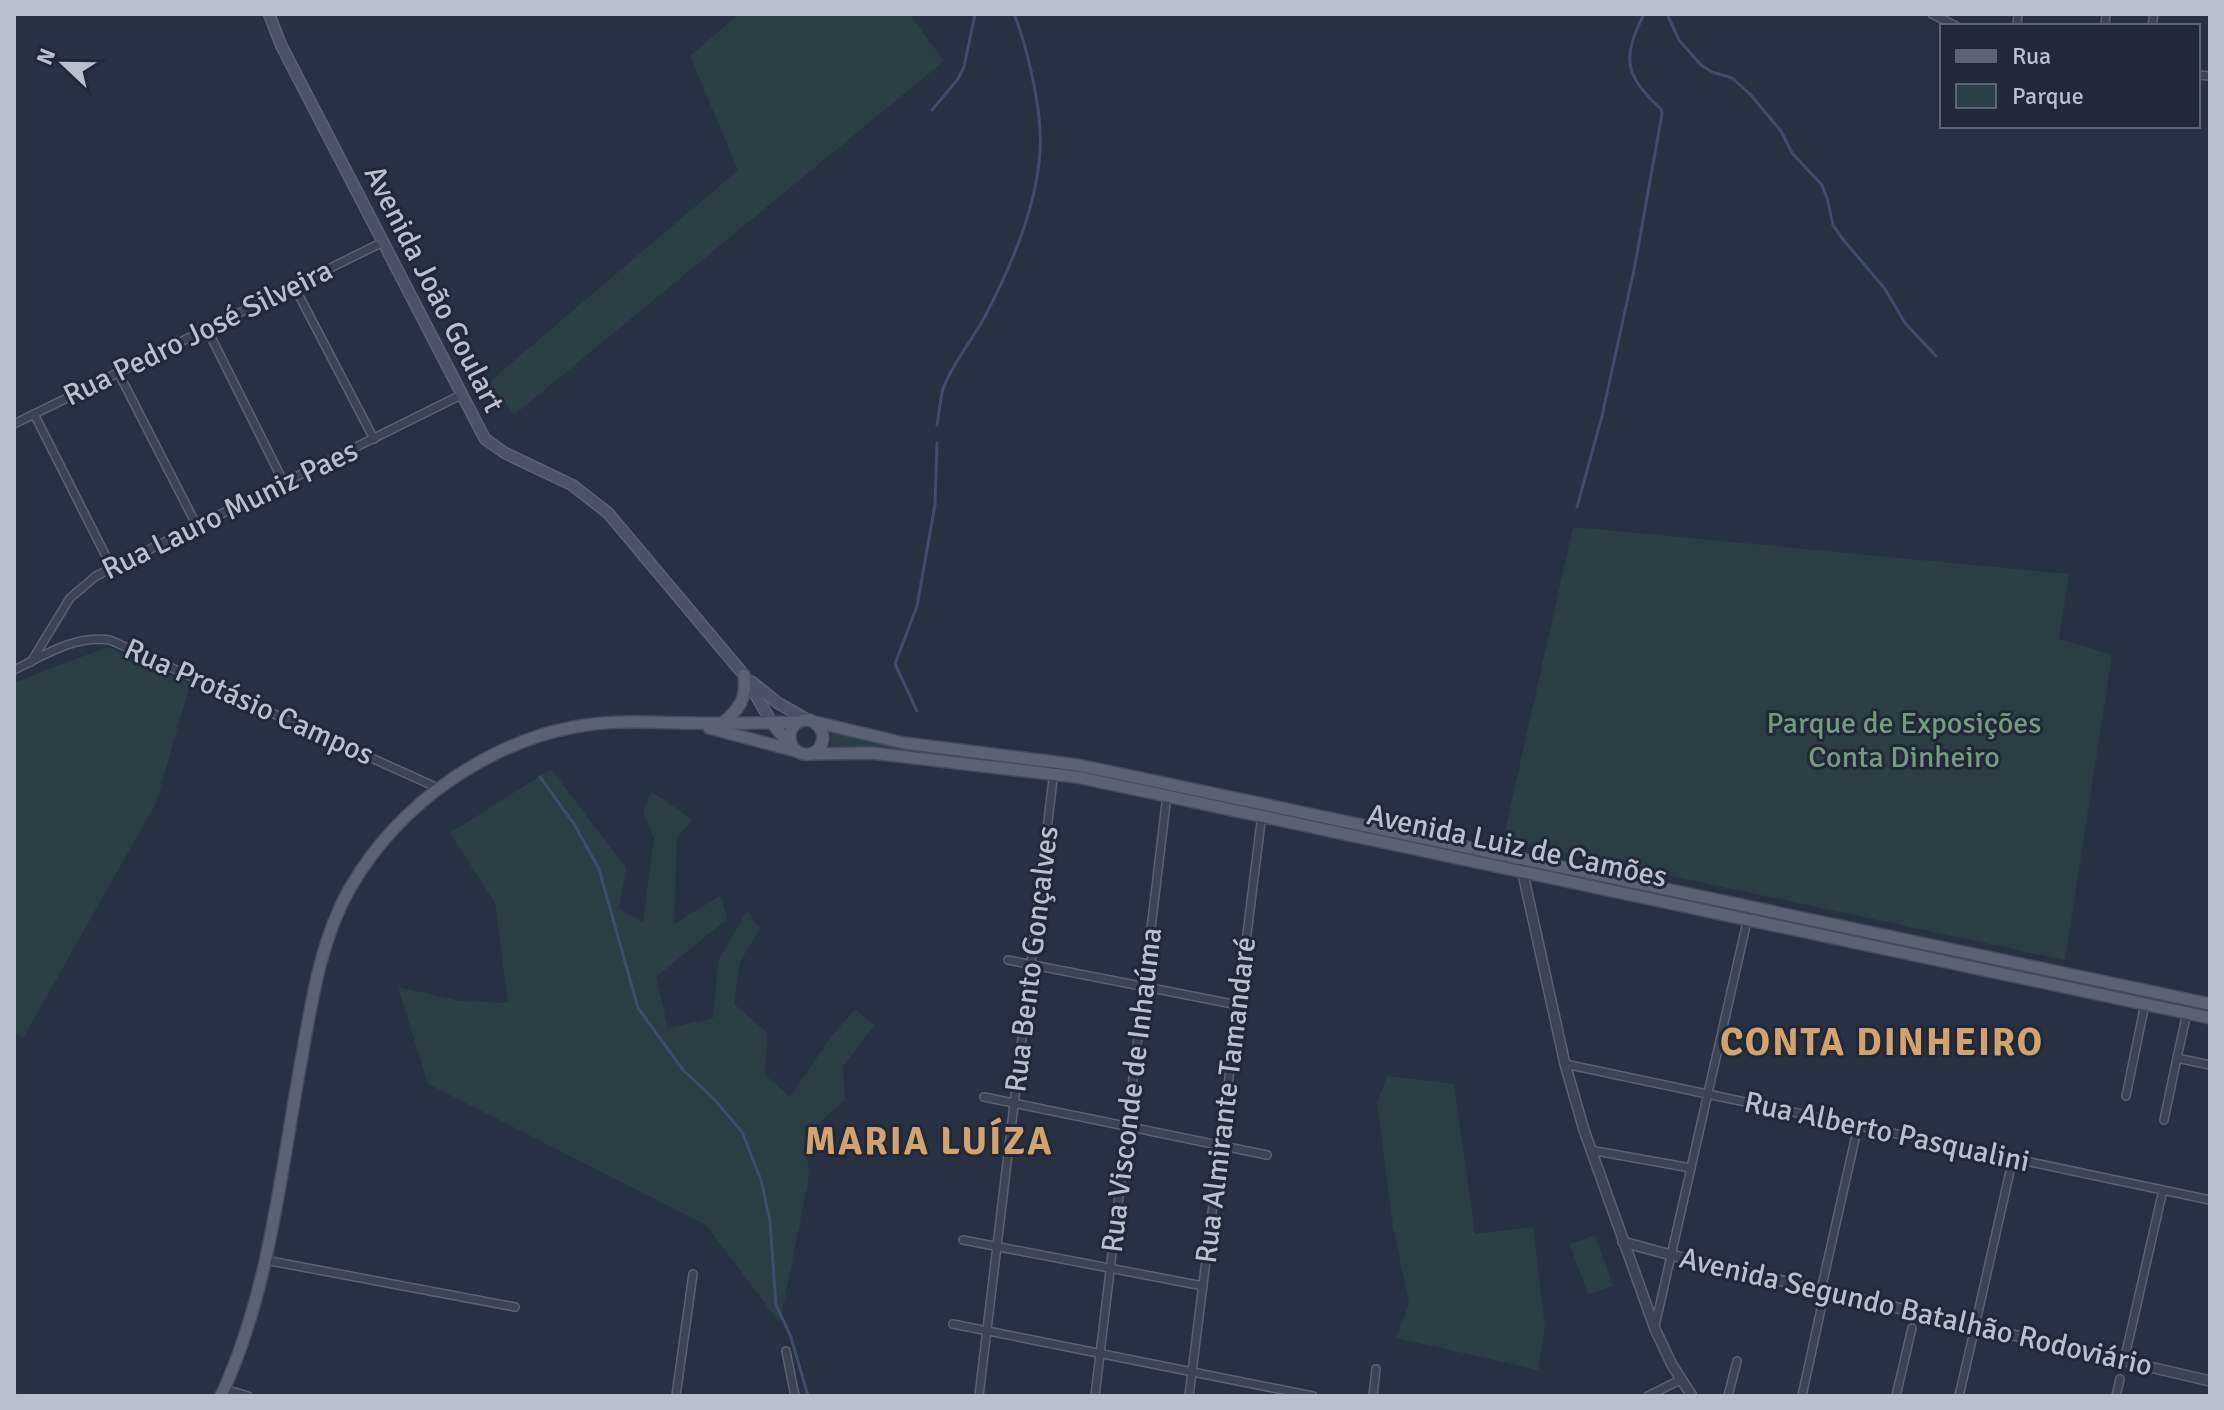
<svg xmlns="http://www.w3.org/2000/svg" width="2224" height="1410" viewBox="0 0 2224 1410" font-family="Signika,sans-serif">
	<rect width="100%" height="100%" fill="#283142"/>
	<g fill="#2a3e43">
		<polygon points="739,14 909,14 944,61 514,415 489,382 738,170 690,56"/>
		<polygon points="1573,527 2069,574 2059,639 2112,655 2065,960 1503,840"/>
		<polygon points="107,647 190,684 156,803 23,1038 14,1033 14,683"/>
		<path d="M831 733 900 747 1046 765 1045 768C977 759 899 741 831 749Z"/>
		<polygon points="551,769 626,868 619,909 643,922 654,838 643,812 651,791 693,820 677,837 674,924 721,895 727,919 656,977 668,1028 713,1018 718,961 747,911 760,928 740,962 734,1004 767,1033 765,1075 790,1097 830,1038 855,1009 875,1025 843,1066 845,1100 805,1136 809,1176 780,1323 706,1225 428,1084 398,987 460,1001 508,1003 495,903 450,833"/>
		<polygon points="1387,1076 1454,1084 1475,1234 1533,1227 1545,1327 1538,1370 1396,1338 1409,1304 1393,1226 1377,1103"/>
		<polygon points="1595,1235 1613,1286 1588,1295 1570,1244"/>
	</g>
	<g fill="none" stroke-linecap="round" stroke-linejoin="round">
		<g stroke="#3f4d6b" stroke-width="3">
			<polyline points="1667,14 1679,40 1701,65 1712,72 1732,78 1750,94 1781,131 1792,153 1822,185 1827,198 1833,225 1841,237 1885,289 1905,323 1936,356"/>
			<polyline points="932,110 958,79 964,67 975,14"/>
			<path d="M937 425C939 414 940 400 943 389 952 364 970 343 983 320 1010 269 1036 210 1040 152 1043 114 1028 49 1014 14"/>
			<path d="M1577 507 1602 416 1635 265 1662 114 1661 109C1624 75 1622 58 1644 14"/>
			<polyline points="917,711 895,664 917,606 935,505 937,443"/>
			<polyline points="540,777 574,824 599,869 638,1008 683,1070 714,1099 742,1132 761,1180 770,1221 776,1305 791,1337 808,1396"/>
			<polyline points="14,1393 17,1396"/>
		</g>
		<g stroke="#5b616f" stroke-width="10">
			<g id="minor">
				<polyline points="1932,14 1956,26"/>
				<polyline points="2017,26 2018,14"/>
				<polyline points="2105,26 2106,14"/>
				<polyline points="2152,26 2154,14"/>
				<polyline points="2198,75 2210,76"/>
				<polyline points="294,286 374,439"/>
				<polyline points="207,329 284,483"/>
				<polyline points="118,372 197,526"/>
				<polyline points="34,414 112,568"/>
				<polyline points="14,424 383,242"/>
				<polyline points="31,662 70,598 96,576 461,395"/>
				<path d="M14 670C45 655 74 635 110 640L438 788"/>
				<polyline points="1008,960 1238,1005"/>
				<polyline points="2187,1013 2177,1058 2210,1065"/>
				<polyline points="1565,1064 2210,1200"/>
				<polyline points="2126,1096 2145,1004"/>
				<polyline points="984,1097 1267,1155"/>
				<polyline points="2164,1120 2177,1058"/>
				<polyline points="1590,1150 1691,1168"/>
				<polyline points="963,1240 1203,1286"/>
				<polyline points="265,1260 515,1307"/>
				<polyline points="1821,1290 1858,1126"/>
				<polyline points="953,1324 1313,1396"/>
				<polyline points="1655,1326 1748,917"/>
				<polyline points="1975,1326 2013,1158"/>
				<polyline points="786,1351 795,1396"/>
				<polyline points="2124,1361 2163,1190"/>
				<polyline points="225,1389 248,1396"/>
				<polyline points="676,1396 693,1274"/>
				<polyline points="979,1396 1054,771"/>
				<polyline points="1095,1396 1167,795"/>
				<polyline points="1189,1396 1262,814"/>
				<polyline points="1373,1396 1376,1369"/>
				<polyline points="1648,1396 1682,1379"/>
				<polyline points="1728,1396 1737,1361"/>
				<polyline points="1802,1396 1821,1309"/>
				<polyline points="1896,1396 1912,1328"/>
				<polyline points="1959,1396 1972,1340"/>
				<polyline points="2116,1396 2120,1379"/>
			</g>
		</g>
		<g stroke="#5b616f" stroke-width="12">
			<g id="tertiary">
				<polyline points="1521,865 1565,1064 1584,1130 1655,1329 1672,1365 1692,1396"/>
				<polyline points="1623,1242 1671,1255 2210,1381"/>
			</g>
		</g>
		<g stroke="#5b616f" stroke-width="13">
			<g id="secondary">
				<polyline points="269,14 281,45 485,439 505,453 572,485 608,513 744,675 772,723"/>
				<polyline points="752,682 778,703 806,719"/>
			</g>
		</g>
		<g stroke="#464c5b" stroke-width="14">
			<g id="primary">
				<polyline points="815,722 904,743 1078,765 2210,1004"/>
				<path d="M722 723C740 709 747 698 744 675"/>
				<path d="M772 723C779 731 788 746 798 752 818 763 836 733 810 720 793 719 785 733 793 748"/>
				<polyline points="709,728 796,751"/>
				<polyline points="809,754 872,753 1077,777 2210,1018"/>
				<path d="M221 1396C270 1291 281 1169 302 1056 312 999 321 939 350 888 375 845 411 807 452 779 489 754 531 735 574 727 614 719 654 723 694 723 729 724 763 723 797 722"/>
			</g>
		</g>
		<use href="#minor" stroke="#3c4352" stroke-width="7"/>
		<use href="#tertiary" stroke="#3c4352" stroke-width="9"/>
		<use href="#secondary" stroke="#4b5265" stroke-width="10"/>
		<use href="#primary" stroke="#5b6272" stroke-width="11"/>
	</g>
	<g text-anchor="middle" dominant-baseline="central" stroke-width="6" stroke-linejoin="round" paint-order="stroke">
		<g font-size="30" fill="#babfcc" stroke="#212837">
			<text transform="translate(434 289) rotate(63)">Avenida João Goulart</text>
			<text transform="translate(198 333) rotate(-26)">Rua Pedro José Silveira</text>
			<text transform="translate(230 510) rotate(-26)">Rua Lauro Muniz Paes</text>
			<text transform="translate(249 702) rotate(24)">Rua Protásio Campos</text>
			<text transform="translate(1517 846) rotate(12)">Avenida Luiz de Camões</text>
			<text transform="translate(1032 959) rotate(-83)">Rua Bento Gonçalves</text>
			<text transform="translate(1132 1090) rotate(-83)">Rua Visconde de Inhaúma</text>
			<text transform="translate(1226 1100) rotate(-83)">Rua Almirante Tamandaré</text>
			<text transform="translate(1887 1132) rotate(12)">Rua Alberto Pasqualini</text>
			<text transform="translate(1916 1312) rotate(13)">Avenida Segundo Batalhão Rodoviário</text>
		</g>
		<g font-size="30" fill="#729c7f" stroke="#212837">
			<text x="1904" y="723">Parque de Exposições<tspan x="1904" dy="34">Conta Dinheiro</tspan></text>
		</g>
		<g font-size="38" font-weight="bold" letter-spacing="2" fill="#d2a36e" stroke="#212837">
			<text x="1882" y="1042">CONTA DINHEIRO</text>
			<text x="929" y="1141">MARIA LUÍZA</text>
		</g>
	</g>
	<rect width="2224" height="1410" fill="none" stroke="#babfcc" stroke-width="32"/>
	<rect x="1940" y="24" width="260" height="104" fill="#212837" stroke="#5e6473" stroke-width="2"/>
	<rect x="1956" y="50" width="40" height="12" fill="#5b6272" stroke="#5e6473" stroke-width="2"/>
	<text x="2012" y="64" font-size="24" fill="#babfcc">Rua</text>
	<rect x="1956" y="84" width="40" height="24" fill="#2a3e43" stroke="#5e6473" stroke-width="2"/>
	<text x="2012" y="104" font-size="24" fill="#babfcc">Parque</text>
	<g transform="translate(64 64) rotate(292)" stroke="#212837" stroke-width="6" paint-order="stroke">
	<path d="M0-6L14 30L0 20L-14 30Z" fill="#babfcc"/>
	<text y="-12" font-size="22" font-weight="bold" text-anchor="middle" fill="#babfcc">N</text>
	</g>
</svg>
